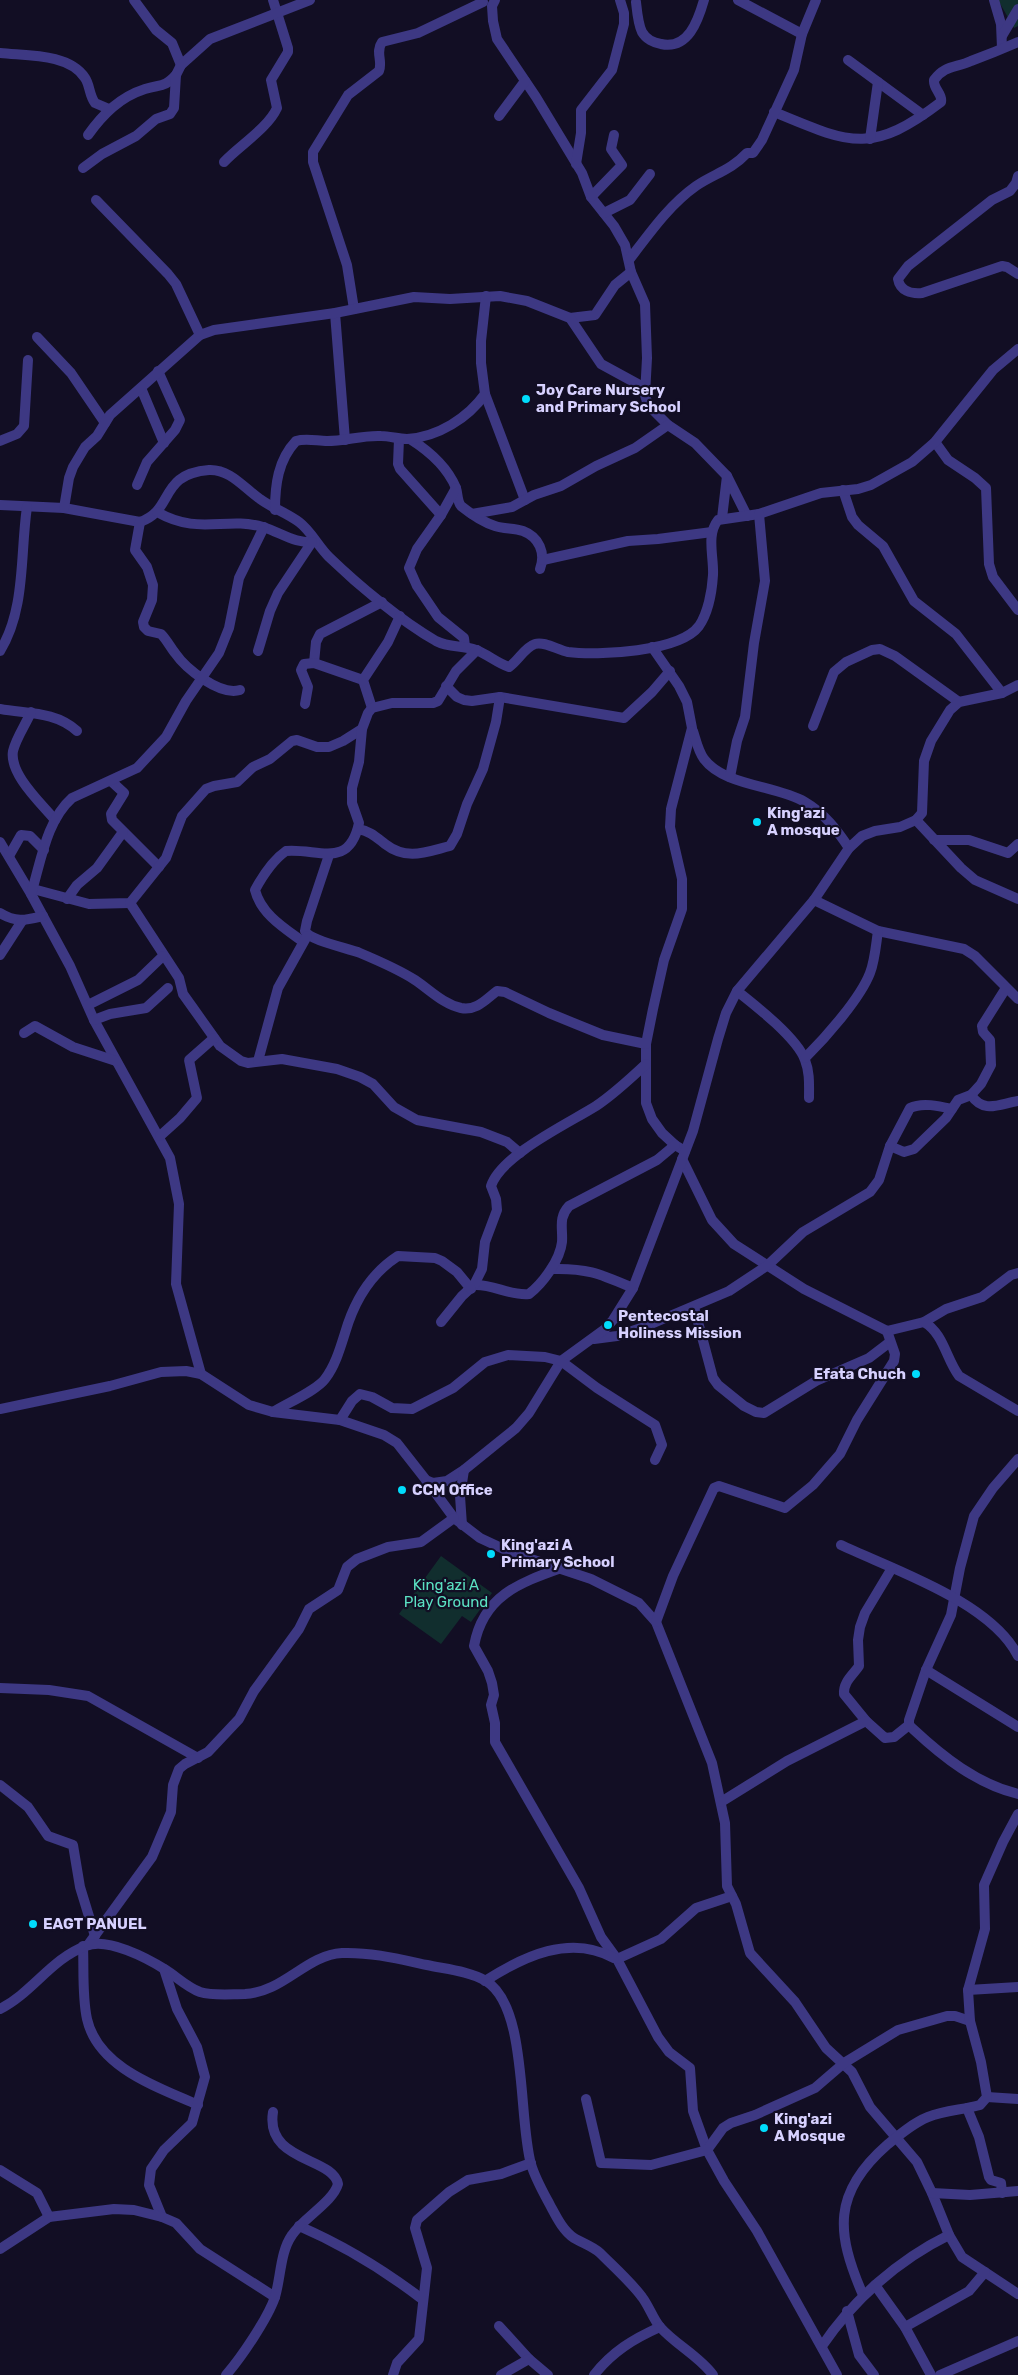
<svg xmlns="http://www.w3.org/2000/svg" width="1018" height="2375" viewBox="0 0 1018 2375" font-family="Rubik,sans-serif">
	<rect width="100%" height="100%" fill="#120e24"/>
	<g fill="#112e2e">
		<polygon points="998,0 1018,0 1018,26 1014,28"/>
		<polygon points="441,1556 492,1593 471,1622 462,1616 441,1644 399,1614"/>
	</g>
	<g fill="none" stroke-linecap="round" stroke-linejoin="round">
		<g stroke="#3d3883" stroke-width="10">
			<polyline points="134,0 156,30 172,43 181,65"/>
			<polyline points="495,0 492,6 493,21 497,39 536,97 582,173 591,197 614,226 625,245 631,272 645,304 647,358 645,395 648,405 668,425 695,443 727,476 747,516"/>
			<polyline points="738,0 802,34"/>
			<polyline points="994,0 1001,24 1002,48"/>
			<path d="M636 2C637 11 638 24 642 32 646 39 654 43 661 44 688 50 698 21 704 0"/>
			<polyline points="1002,36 1018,9"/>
			<path d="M0 53C25 56 69 53 85 78 90 85 89 95 95 103L109 109"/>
			<polyline points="848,60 923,115"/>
			<path d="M774 112C851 144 871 155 941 102 943 94 933 89 934 80 945 65 956 68 971 61 987 55 1002 49 1018 42"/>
			<polyline points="499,116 525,81"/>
			<path d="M88 135C103 114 120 97 145 89 161 84 164 88 176 75"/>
			<polyline points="870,139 878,82"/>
			<path d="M224 162C239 146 268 128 277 108L271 80 288 52V48L273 0"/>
			<polyline points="576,164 581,133 581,110 612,70 624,24 624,13 620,0"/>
			<polyline points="83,168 102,154 136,136 156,119 170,114 174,108 176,75 181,65 210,39 310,0"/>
			<path d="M1018 176 1016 183 1010 191 992 200 908 266 898 279C900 291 911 294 922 293L1002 266 1007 267 1018 274"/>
			<polyline points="591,197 622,165 611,149 614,135"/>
			<polyline points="96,200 168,274 176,284 200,335"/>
			<polyline points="604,213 630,200 650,174"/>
			<path d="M629 260C649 234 669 205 696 186 715 173 730 171 747 153H753L762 140 794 70 802 34 816 0"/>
			<path d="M354 309 347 265 313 162V152L348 95 379 71C383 61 375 52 382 42L418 33 483 2"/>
			<polyline points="335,313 345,440"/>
			<polyline points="570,318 595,315 615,285 631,272"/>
			<polyline points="37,337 71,373 105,423"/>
			<polyline points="141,388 164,443"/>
			<polyline points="485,394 525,500"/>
			<polyline points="399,439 398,464 400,469 441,515"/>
			<path d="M410 439C429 451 447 466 456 488 458 494 457 501 461 506 471 514 483 522 495 526 504 529 514 528 523 531 539 537 546 553 540 569"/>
			<polyline points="0,441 17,434 24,426 28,360"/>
			<polyline points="935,442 948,460 975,478 986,488 989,564 993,577 1018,610"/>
			<polyline points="137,485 147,462 175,430 180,420 158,371"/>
			<polyline points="456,488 441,515 417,549 409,568 417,586 438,617 464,638 465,646"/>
			<polyline points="843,490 852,517 858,525 883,546 914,601 956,634 1002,693"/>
			<path d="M0 505 64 508 140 522C175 510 158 474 209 470 230 469 244 488 260 499 272 508 287 513 299 522 311 531 318 546 329 557 358 585 401 621 436 641 449 648 462 645 476 650 487 654 497 663 509 667 518 661 525 647 535 644 544 641 558 650 568 652 597 656 680 652 699 626 708 613 712 591 713 575 714 557 706 535 718 520L759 514 821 493 858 489 871 485 912 462 935 442 993 370 1018 349"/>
			<polyline points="64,508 69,478 73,467 85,447 97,436 110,415 200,335 214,330 335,313 414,297 450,299 500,296 527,301 570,318 601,364 645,388"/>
			<path d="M275 510C275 485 278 460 296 441 306 438 317 441 327 441 345 441 363 435 381 436 390 436 398 439 407 439 438 437 468 418 485 394L481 363V341L486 296"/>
			<path d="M157 512C199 536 225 516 263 527 282 533 295 544 315 542"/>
			<polyline points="472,514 512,507 534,495 561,486 596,466 635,448 668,425"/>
			<polyline points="722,518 727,476"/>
			<path d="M140 522 135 550 147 567 153 585 152 600 143 622 144 627 148 631 161 634C167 640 170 647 175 653 186 669 220 696 240 690"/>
			<polyline points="543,560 628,541 658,539 712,532"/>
			<polyline points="652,647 679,686 687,702 692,728 671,809 670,827 682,879 682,909 664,960 653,1009 646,1044 646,1103 652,1119 662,1133 675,1145 685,1151"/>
			<path d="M0 651C26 609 20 554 27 507"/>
			<polyline points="258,651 270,611 278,593 312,542"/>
			<polyline points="314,663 316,642 320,634 382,602"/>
			<polyline points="446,686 457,697 464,700 472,701 500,697 624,718 652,692 670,671"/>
			<polyline points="305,704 308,687 301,670 304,664 314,663 363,680"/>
			<polyline points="372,708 363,680 388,642 400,616"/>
			<path d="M0 709C27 714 55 711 77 731"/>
			<path d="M31 712C26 724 16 738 13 751 9 774 41 803 55 820"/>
			<polyline points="813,726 834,672 846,662 872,650 880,649 895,656 959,702"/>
			<path d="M693 731C696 740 698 751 704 759 724 786 776 785 805 802 824 813 837 830 849 848"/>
			<polyline points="730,777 737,741 745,717 754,643 765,581 759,514"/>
			<polyline points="111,781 124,793 111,814 112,820 159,867"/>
			<polyline points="916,820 961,868 975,880 1018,899"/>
			<path d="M358 829C370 831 376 837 385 844 407 861 426 852 450 846L457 834 467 804 483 769 496 722 500 697"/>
			<polyline points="934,840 969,840 1008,853 1018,844"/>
			<polyline points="0,842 31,894 70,966 94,1020 170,1158 179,1204 176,1284 201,1374"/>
			<path d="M329 855 307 921 305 931C310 941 348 948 360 953 379 961 398 969 415 980 430 990 443 1004 461 1008 477 1011 486 999 497 991L505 992 549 1013 603 1035 646 1044"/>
			<polyline points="9,856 21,835 30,836 44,850"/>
			<polyline points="33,889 89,904 130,903 166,858 182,816 206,789 214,786 237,782 253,767 270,759 292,741 297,740 317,747 329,747 343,741 362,729"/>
			<path d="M31 894C41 862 46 821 72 798L137 768 166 737 186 701 219 653 229 628 239 578 264 527"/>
			<polyline points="67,899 77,885 97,868 123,832"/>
			<polyline points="814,900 878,931 964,949 975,956 1018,999"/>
			<polyline points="130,903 179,978 183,994 193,1008 220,1046 241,1061 248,1063 282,1059 337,1069 360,1077 373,1084 394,1107 417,1120 481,1132 507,1142 520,1153"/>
			<path d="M0 913C16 923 26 920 43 916"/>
			<path d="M302 941C284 928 261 914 255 890 262 877 273 860 286 851 318 848 349 870 359 823L352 803V788L359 762 362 729 368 713 372 708 392 703H433L438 701 456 671 477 650"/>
			<polyline points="0,955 22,921"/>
			<path d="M737 991C756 1006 797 1038 805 1060 810 1073 809 1085 809 1098"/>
			<polyline points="88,1005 138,980 163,956"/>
			<polyline points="94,1020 110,1014 146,1008 168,988"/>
			<polyline points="24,1033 35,1026 73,1047 116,1061"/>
			<path d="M805 1058C825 1038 860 999 870 973 875 960 876 944 878 931"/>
			<polyline points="258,1061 278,988 307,936"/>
			<path d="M971 1095C984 1114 999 1104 1018 1101"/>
			<polyline points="160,1136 180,1118 197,1098 189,1060 214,1038"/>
			<polyline points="890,1146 904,1152 914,1149 946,1118 958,1100 971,1095 981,1084 991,1065 990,1040 983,1032 982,1026 1006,988"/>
			<polyline points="682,1159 712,1220 734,1244 804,1289 887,1331 924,1322 946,1309 982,1297 1011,1275 1018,1273"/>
			<path d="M552 1269C588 1268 600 1274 633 1288"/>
			<path d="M474 1285C494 1284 509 1296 529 1294 543 1283 560 1260 562 1242 563 1228 558 1218 569 1206L657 1160 675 1145"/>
			<polyline points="694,1307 713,1378 718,1385 744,1406 756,1412 764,1413 816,1381 869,1358 890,1342"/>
			<path d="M441 1322 462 1296 474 1285 482 1269 485 1242 497 1210 496 1199 491 1186C501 1155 569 1123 596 1106 614 1094 630 1079 646 1064"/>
			<path d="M924 1322C944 1334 946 1359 959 1376L1018 1411"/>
			<path d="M594 1339 617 1336 644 1327 729 1291 768 1265 803 1232 870 1192 879 1180 890 1146 910 1108C922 1102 939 1106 952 1109"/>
			<polyline points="0,1409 110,1386 161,1372 186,1371 201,1374 249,1405 273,1412 340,1420 384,1435 397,1443 426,1480 433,1483 447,1481 464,1470 516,1428 529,1413 561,1361 605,1329 613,1320 633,1288 693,1131 718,1039 726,1013 737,991 814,900 849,848 862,836 875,831 900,827 916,820 922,813 924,761 931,741 950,710 959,702 1002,693 1018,685"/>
			<path d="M273 1412C287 1403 316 1391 325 1379 335 1366 340 1349 345 1333 354 1302 370 1274 398 1256L435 1258 442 1261 457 1272 471 1289"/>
			<polyline points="340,1420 352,1401 360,1394 372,1397 392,1408 412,1409 453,1388 485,1362 508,1355 545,1357 561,1361 597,1388 655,1425 662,1445 655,1460"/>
			<path d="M1018 1459 993 1488 974 1516 960 1568 951 1615 926 1670 909 1720V1725L913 1729C943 1757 977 1784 1018 1794"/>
			<polyline points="426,1480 454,1518 480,1538 510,1552 591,1579 639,1603 656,1622 712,1763 725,1823 727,1886 736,1904 750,1953 795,2002 826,2048 852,2072 870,2107 917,2162 932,2193 949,2235 962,2257 1018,2294"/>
			<polyline points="462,1525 460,1496 464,1470"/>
			<path d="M841 1545C894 1570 991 1602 1018 1656"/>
			<path d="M561 1568C519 1583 483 1596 474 1646L488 1671 492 1683 494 1695 491 1705 495 1723V1742L579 1888 601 1937 617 1959 658 2037 669 2052 690 2068 693 2111 707 2150 724 2181 757 2231 837 2375"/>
			<path d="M892 1568 865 1613 860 1627 858 1640 859 1666C853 1675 843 1682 844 1694L866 1721 885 1738 894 1737 909 1725"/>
			<polyline points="656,1622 673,1576 714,1488 719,1486 785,1508 813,1485 840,1454 857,1420 894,1361 895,1354 887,1331"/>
			<polyline points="926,1670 1018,1727"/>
			<polyline points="0,1688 49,1690 88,1696 198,1758"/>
			<polyline points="0,1785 28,1807 48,1836 73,1845 80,1887 95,1936"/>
			<polyline points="721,1802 787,1761 866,1721"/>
			<polyline points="88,1945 152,1857 171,1812 173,1785 179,1769 185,1764 208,1752 239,1719 254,1691 299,1629 309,1609 338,1590 347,1567 357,1559 388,1547 421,1542 454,1518"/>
			<path d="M83 1946C84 1970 82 1996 87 2019 98 2068 158 2087 198 2105"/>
			<polyline points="617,1959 661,1939 696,1908 732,1896"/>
			<path d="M485 1981C524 1956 570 1934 614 1958"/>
			<polyline points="968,1990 1018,1987"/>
			<path d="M0 2009C32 1993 52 1958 86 1946 107 1937 147 1958 166 1970 177 1977 187 1987 200 1992 213 1996 231 1994 245 1994 284 1992 306 1955 342 1953 371 1952 399 1959 427 1965 445 1969 469 1971 486 1981 528 2007 518 2118 531 2164 535 2178 543 2192 550 2205 556 2216 563 2231 574 2238 582 2243 592 2246 600 2253 613 2266 631 2282 642 2297 649 2306 653 2319 660 2327 676 2345 699 2356 713 2375"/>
			<polyline points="987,2097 1018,2099"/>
			<polyline points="586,2099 601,2163 651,2165 707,2150 723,2128 731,2123 755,2115 815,2088 844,2063 898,2030 947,2016 955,2016 970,2021"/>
			<polyline points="967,2108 979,2137 989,2177 991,2180 1001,2183 1002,2193"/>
			<polyline points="0,2170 37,2193 49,2217"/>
			<polyline points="932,2193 970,2195 1018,2191"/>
			<polyline points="162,2217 149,2185 151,2169 164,2150 192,2123 205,2077 197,2047 177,2009 164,1969"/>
			<path d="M299 2226C343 2245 384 2270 422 2299"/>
			<polyline points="0,2249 49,2217 114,2209 134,2210 162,2217 176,2223 200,2249 275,2297"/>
			<polyline points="875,2285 905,2327 931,2375"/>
			<path d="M863 2295C836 2233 832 2193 887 2145 899 2135 913 2123 928 2117 945 2110 963 2110 980 2105L987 2097 981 2062 970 2021 968 1990 985 1929 984 1885 1003 1842 1018 1814"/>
			<polyline points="847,2311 859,2355 874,2375"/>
			<polyline points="499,2326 529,2359 548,2375"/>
			<polyline points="905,2327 969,2291 985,2272"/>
			<path d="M822 2346C853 2300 898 2260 949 2235"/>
			<path d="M226 2375C241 2358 268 2318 275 2297 281 2277 280 2252 292 2235 303 2218 333 2202 338 2184 333 2157 265 2162 273 2112"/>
			<polyline points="393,2375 397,2363 419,2339 427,2268 415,2228 417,2220 449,2192 468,2180 501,2174 531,2163"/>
			<polyline points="501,2375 529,2359"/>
			<path d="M594 2375C612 2352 633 2339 660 2327"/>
			<polyline points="940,2375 1018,2341"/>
		</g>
	</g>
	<g fill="#00dcfc" stroke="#120e24" stroke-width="2">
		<circle cx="526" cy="399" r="5"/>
		<circle cx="757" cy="822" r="5"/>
		<circle cx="608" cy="1325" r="5"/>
		<circle cx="916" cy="1374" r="5"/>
		<circle cx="402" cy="1490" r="5"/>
		<circle cx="491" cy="1554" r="5"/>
		<circle cx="33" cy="1924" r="5"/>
		<circle cx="764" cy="2128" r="5"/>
	</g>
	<g text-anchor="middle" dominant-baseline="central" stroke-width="4.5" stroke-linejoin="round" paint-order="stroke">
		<g font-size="15" font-weight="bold" fill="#d7d1ff" stroke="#120e24" text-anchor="start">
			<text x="536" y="390">Joy Care Nursery<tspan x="536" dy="17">and Primary School</tspan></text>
			<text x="767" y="813">King'azi<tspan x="767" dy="17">A mosque</tspan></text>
			<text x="618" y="1316">Pentecostal<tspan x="618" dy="17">Holiness Mission</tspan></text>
			<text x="906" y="1374" text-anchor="end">Efata Chuch</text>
			<text x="412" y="1490">CCM Office</text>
			<text x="501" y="1545">King'azi A<tspan x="501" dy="17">Primary School</tspan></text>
			<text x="43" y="1924">EAGT PANUEL</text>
			<text x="774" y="2119">King'azi<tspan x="774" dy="17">A Mosque</tspan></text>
		</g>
		<g font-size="15" fill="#5be1c3" stroke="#120e24">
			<text x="446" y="1585">King'azi A<tspan x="446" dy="17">Play Ground</tspan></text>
		</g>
	</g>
</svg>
